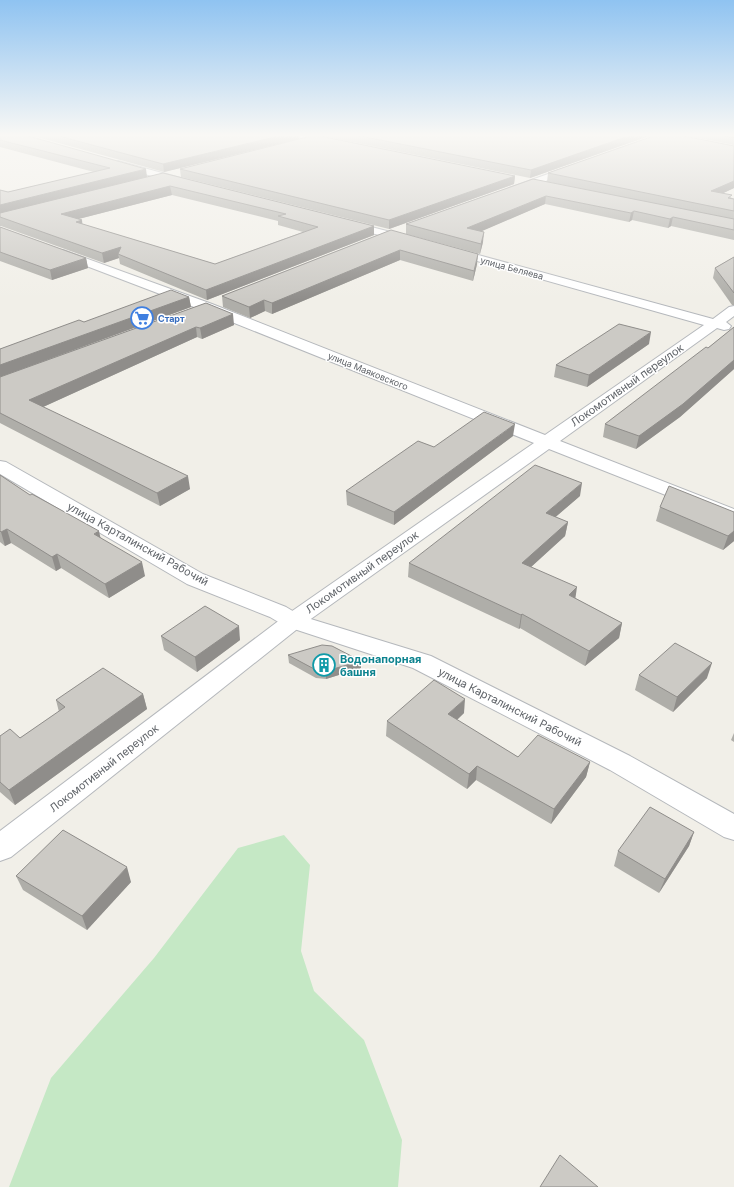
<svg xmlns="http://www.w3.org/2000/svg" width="734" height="1187" viewBox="0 0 734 1187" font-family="Inter,sans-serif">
	<rect width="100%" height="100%" fill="#f1efe8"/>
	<polygon fill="#c5e8c5" points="284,835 310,865 301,951 314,991 364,1040 402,1140 398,1187 9,1187 51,1078 154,958 238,848"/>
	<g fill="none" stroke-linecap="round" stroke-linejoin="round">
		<g stroke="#b5b8bc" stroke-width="2">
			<g id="minor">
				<polygon points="289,134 306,134 340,141 341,143 337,145 293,136"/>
				<polygon points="649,134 666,134 734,147 734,153 653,136"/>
				<polygon points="118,161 188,180 190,182 185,185 115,166 114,164"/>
				<polygon points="576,164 581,167 579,169 515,192 509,192 507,190 509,188"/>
				<polygon points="344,220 418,239 420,241 418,243 414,244 340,225 339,223 340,221"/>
				<polygon points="449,247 713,319 729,307 734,306 734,316 726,322 731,326 729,329 724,330 717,328 560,441 734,509 734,522 549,449 301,626 11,857 0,861 0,831 285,616 534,443 202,310 55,254 53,252 55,250 63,250 212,304 545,435 704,325 445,252 443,250 445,248"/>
			</g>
		</g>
		<g stroke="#b5b8bc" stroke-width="2">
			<polygon id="tertiary" points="0,461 6,462 203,574 286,607 301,616 431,656 630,756 734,814 734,840 724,837 610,770 413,668 285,626 270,617 187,584 0,474"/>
		</g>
		<use href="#minor" fill="#fff" fill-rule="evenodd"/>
		<use href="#tertiary" fill="#fff" fill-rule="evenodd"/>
	</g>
	<g fill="#afaea9" fill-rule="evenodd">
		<path d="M0 134 147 177 163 173 374 226V235L207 300 120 264 119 258 104 263 1 226H0V190L8 192 94 172 0 147ZM172 195 278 221V225L303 232 215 264 82 224 78 219Z"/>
		<polygon points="26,134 298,134 299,139 164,172"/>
		<polygon points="313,134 649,134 649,136 530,178"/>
		<polygon points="679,134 734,134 734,145"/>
		<polygon points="734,146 734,188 723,193 732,198 734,199 734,240 671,226 668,228 632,220 629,222 545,204 481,231 483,242 480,254 406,234 406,224 533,179 589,190 547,182 548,173"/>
		<polygon points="180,169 515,176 514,184 389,229 181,177"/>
		<polygon points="0,227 86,258 88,268 52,280 0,261"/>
		<polygon points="391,230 477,264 473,281 400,260 272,314 265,311 250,318 223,307 222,296"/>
		<polygon points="734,257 734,305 732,305 713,278 715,268"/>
		<polygon points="189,297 191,307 33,365 206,303 234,325 202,339 197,337 43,407 190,489 160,506 0,423 0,349 84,322"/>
		<polygon points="734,327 734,369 680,417 636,449 603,437 605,424 708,348"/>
		<polygon points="649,344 587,387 554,377 556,365"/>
		<polygon points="513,436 394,525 347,505 346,491 434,447"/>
		<polygon points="0,475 30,495 100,537 145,576 109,598 61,568 56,571 11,543 5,546 0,542"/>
		<polygon points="580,496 555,517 568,522 565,536 531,567 575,598 622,623 619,638 585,666 520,628 519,629 408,577 409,563"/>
		<polygon points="660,507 734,512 734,541 723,550 656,521"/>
		<polygon points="161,636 240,640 197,672 164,650"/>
		<polygon points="288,655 361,661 361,668 326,679 316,678 289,663"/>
		<polygon points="639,675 707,678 673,712 635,690"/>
		<polygon points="143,694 147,709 15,805 0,792 0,736 20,738 59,712 56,700"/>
		<polygon points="464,713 457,720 518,757 590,762 586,777 551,824 476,780 467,789 386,736 387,721"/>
		<polygon points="734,733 734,742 731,740"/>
		<polygon points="694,832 689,846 659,893 614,866 618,851"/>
		<polygon points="16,876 131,882 87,930 23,890"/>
	</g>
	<g fill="#8f8d8a">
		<polygon points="287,134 298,134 299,139 164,172 163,164"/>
		<polygon points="634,134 649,134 649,136 530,178 531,170"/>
		<polygon points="146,169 147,177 0,214 0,205"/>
		<polygon points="515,176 514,184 389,229 389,220"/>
		<polygon points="734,181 734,188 709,200 711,191"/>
		<polygon points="170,186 172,195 63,223 61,214"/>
		<polygon points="546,196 545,204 466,238 467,228"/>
		<polygon points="634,211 632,220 629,222 631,213"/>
		<polygon points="673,217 671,226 668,228 670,219"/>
		<polygon points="82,220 83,230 76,222"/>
		<polygon points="374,226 374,235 207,300 206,290"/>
		<polygon points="484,232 483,242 480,254 481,244"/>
		<polygon points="121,247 118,254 119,258 104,263 102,253"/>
		<polygon points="400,250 400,260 272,314 272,303"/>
		<polygon points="478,254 477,264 473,281 474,271"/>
		<polygon points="86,258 88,268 52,280 50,270"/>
		<polygon points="189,297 191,307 0,377 0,365"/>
		<polygon points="264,300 265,311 250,318 249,307"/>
		<polygon points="233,314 234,325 202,339 200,328"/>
		<polygon points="196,327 197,337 32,412 29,400"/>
		<polygon points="651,332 649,344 587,387 589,375"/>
		<polygon points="734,360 734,369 680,417 636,449 639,436"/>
		<polygon points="515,424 513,436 394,525 394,512"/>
		<polygon points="188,476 190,489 160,506 157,493"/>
		<polygon points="582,483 580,496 544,527 546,513"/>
		<polygon points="568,522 565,536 520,577 522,563"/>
		<polygon points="7,529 11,543 5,546 1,532"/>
		<polygon points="99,531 102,545 94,534"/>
		<polygon points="734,531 734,541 723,550 728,536"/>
		<polygon points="57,554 61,568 56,571 52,557"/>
		<polygon points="142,562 145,576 109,598 105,584"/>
		<polygon points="577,587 575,601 569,595"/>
		<polygon points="522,614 520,628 519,629 521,615"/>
		<polygon points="622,623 619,638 585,666 589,651"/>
		<polygon points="239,626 240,640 197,672 195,657"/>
		<polygon points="361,661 361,668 326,679 326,671"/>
		<polygon points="712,663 707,678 673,712 677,697"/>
		<polygon points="143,694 147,709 15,805 9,790"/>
		<polygon points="465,699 464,713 447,729 448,714"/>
		<polygon points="590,762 586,777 551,824 554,809"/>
		<polygon points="477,766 476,780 467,789 469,774"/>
		<polygon points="694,832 689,846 659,893 665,879"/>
		<polygon points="127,867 131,882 87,930 82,916"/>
	</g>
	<g fill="#cccac5" stroke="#8f8d8a" fill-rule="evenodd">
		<polygon points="0,134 21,134 146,169 0,205 0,190 8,192 110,168 0,140"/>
		<polygon points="51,134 287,134 163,164"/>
		<polygon points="350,134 634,134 531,170"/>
		<polygon points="659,134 674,134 734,146 734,181 711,191 732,195 728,198 734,199 734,211 548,173"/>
		<polygon points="717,134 734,134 734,138"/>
		<polygon points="315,135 515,176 389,220 180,169"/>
		<path d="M163 173 374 226 206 290 118 254 121 247 102 253 0 217V213ZM170 186 286 214 278 216 318 227 215 264 76 222 82 220 61 214Z"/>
		<polygon points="533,179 734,219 734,230 673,217 670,219 634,211 631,213 546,196 467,228 484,232 481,244 406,224"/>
		<polygon points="0,227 86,258 50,270 0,252"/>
		<polygon points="391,230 478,254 474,271 400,250 272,303 264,300 249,307 222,296"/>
		<polygon points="734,257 734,293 715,268"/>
		<polygon points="171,290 189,297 0,365 0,349 79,320 84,322"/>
		<polygon points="206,303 233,314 200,328 196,327 29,400 188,476 157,493 0,413 0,377"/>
		<polygon points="619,324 651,332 589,375 556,365"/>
		<polygon points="734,327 734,360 683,404 639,436 605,424 706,347 708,348"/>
		<polygon points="484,412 515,424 394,512 346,491 418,441 434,447"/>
		<polygon points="535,465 582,483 546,513 568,522 522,563 577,587 569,595 622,623 589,651 522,614 521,615 409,563"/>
		<polygon points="0,475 30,495 32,494 99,531 94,534 142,562 105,584 57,554 52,557 7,529 1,532 0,531"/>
		<polygon points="669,486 734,512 734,531 728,536 660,507"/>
		<polygon points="205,606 239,626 195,657 161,636"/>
		<polygon points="675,643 712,663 677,697 639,675"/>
		<polygon points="322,645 332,646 361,661 326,671 316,670 288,655"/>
		<polygon points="103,668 143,694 9,790 0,782 0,736 10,729 20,738 65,707 56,700"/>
		<polygon points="434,680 465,699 448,714 518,757 538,735 590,762 554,809 477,766 469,774 387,721"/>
		<polygon points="650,807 694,832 665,879 618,851"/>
		<polygon points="63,830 127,867 82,916 16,876"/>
		<polygon points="560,1155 598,1187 540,1187"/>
	</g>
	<linearGradient id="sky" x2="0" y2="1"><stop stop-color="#8fc3f1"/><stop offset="0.45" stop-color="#f9f8f5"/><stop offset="1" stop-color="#f9f8f5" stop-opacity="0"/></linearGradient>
	<rect width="734" height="300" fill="url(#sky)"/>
	<defs>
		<g id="supermarket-ring" transform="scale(1.15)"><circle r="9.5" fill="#fff" stroke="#3f7fe0" stroke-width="1.5"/><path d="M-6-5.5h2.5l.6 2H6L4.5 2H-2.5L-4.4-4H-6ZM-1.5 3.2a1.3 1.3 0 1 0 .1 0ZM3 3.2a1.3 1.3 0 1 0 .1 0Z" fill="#3f7fe0"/></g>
		<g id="building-ring" transform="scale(1.15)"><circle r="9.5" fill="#fff" stroke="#0f9aa8" stroke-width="1.5"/><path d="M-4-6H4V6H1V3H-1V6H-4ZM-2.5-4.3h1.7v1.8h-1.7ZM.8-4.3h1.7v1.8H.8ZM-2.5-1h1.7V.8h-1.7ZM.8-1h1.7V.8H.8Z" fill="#0f9aa8"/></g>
	</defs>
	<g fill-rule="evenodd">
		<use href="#supermarket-ring" x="142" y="318"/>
		<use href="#building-ring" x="324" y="665"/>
	</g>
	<g text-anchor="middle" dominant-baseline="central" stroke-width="3" stroke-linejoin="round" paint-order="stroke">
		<g font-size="9" fill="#5f6368" stroke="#fff">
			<text transform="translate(512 268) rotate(15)">улица Беляева</text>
			<text transform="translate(368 371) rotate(22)">улица Маяковского</text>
		</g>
		<g font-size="9" font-weight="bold" fill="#366cbe" stroke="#fff" text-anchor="start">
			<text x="158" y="318">Старт</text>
		</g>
		<g font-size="11" fill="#5f6368" stroke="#fff">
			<text transform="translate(627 385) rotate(-35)">Локомотивный переулок</text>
			<text transform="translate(138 544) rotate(29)">улица Карталинский Рабочий</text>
			<text transform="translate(362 572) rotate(-35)">Локомотивный переулок</text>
			<text transform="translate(510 707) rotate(27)">улица Карталинский Рабочий</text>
			<text transform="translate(104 768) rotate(-38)">Локомотивный переулок</text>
		</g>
		<g font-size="11" font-weight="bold" fill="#0d838f" stroke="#fff" text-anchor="start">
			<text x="340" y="659">Водонапорная<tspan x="340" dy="13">башня</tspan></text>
		</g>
	</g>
</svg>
